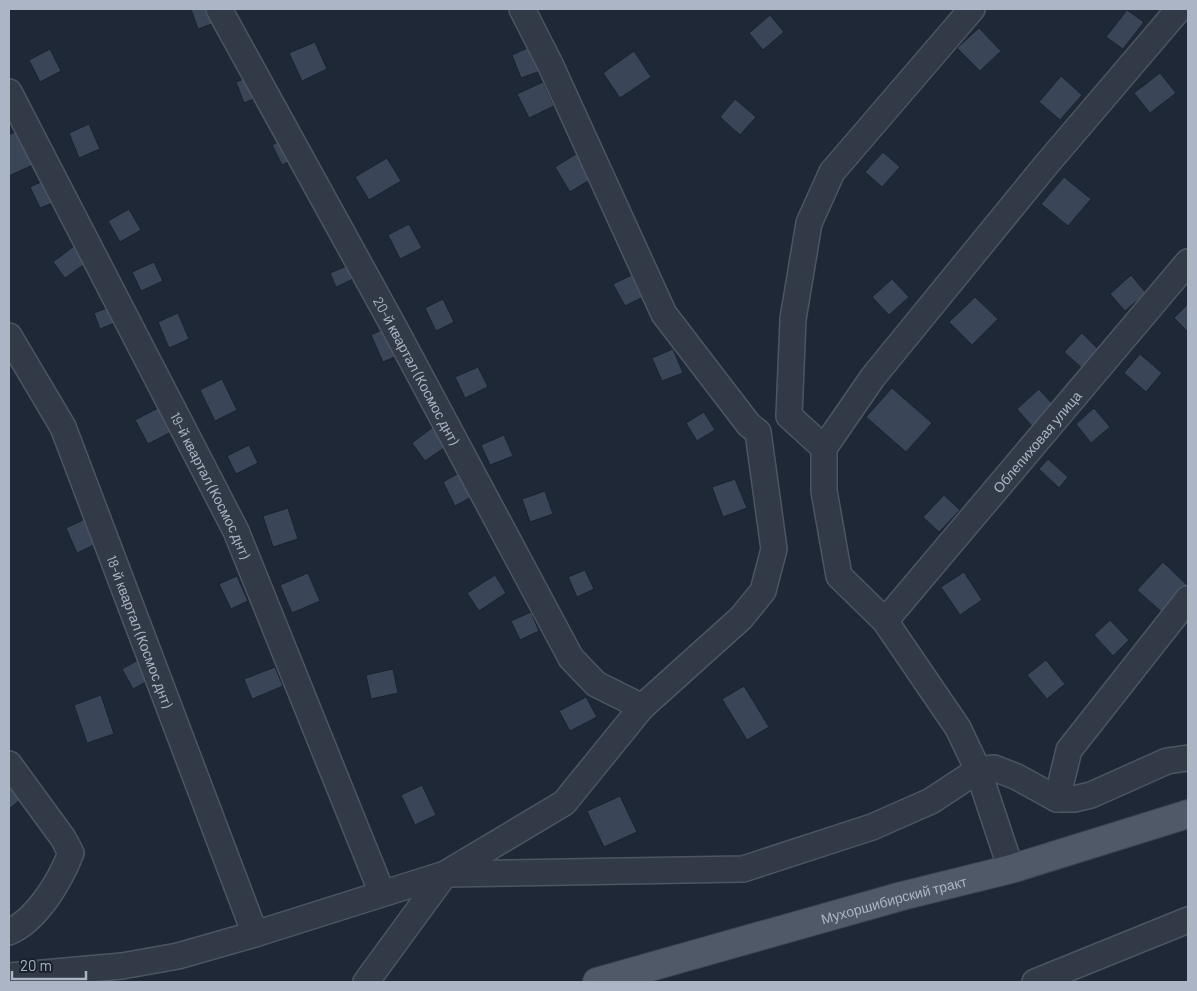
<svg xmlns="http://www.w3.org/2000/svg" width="1197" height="991" viewBox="0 0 1197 991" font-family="Barlow,sans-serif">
	<rect width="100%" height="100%" fill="#1f2837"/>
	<g fill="#3a4658" stroke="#1a222e">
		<polygon points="191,9 216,9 220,21 198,29"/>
		<polygon points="1127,10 1144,22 1123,49 1106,37"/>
		<polygon points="770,15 784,32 763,50 749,33"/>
		<polygon points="979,28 1001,51 980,71 957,48"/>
		<polygon points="315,42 327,69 302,81 289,53"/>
		<polygon points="532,46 543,70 521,78 512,55"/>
		<polygon points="50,49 61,71 40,82 29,60"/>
		<polygon points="634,51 651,77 620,98 603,73"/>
		<polygon points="1160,73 1176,93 1150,113 1134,93"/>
		<polygon points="254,75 263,95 244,103 236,82"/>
		<polygon points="1061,76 1082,95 1060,120 1039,102"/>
		<polygon points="543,82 554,106 529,118 517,94"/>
		<polygon points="735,99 756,117 740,135 720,117"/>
		<polygon points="89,124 100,149 79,158 69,133"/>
		<polygon points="21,129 37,163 9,176 9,135"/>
		<polygon points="288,137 298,157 282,165 272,145"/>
		<polygon points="883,152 900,167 882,187 865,172"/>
		<polygon points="576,154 591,179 570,192 555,167"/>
		<polygon points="387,158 401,181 369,200 355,177"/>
		<polygon points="1064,177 1091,199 1068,226 1041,204"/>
		<polygon points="45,180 55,202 40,208 30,187"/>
		<polygon points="129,209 141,230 120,242 108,221"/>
		<polygon points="409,224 422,248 400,259 388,235"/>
		<polygon points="74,246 86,263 65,278 53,262"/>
		<polygon points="154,262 163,281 141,291 132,272"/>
		<polygon points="349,265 355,278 336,287 330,273"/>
		<polygon points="634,274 645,296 625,306 613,284"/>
		<polygon points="1131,275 1146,293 1125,311 1110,294"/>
		<polygon points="892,279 909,297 889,315 872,297"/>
		<polygon points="975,297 998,319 972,345 949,322"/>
		<polygon points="443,299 454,322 436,331 425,308"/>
		<polygon points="1188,304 1188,332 1174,318"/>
		<polygon points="112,306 117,322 100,329 94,313"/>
		<polygon points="178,313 189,339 169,348 158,322"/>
		<polygon points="386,328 399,355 383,362 371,335"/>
		<polygon points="1082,333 1099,350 1082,368 1064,352"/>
		<polygon points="673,349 683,373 662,381 652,358"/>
		<polygon points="1140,354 1162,373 1146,392 1124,373"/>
		<polygon points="478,367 488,387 465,398 455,377"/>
		<polygon points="222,379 237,410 215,421 200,390"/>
		<polygon points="892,388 932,423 906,452 866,417"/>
		<polygon points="1039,389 1055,407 1032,426 1017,409"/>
		<polygon points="158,408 171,432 148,444 135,420"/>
		<polygon points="1094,408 1110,427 1091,443 1076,424"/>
		<polygon points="704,412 715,430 697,441 686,423"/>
		<polygon points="437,424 451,443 425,461 412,443"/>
		<polygon points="504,435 513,456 490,465 481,445"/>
		<polygon points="249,445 258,463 236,474 227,456"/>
		<polygon points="1048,459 1068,477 1059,488 1039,469"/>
		<polygon points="466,469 479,493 455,506 443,482"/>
		<polygon points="735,479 747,508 723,517 712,487"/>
		<polygon points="545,491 553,514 530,522 522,499"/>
		<polygon points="944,495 960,510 939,532 923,517"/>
		<polygon points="288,508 298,539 273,547 263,516"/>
		<polygon points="85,519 96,544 77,553 66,528"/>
		<polygon points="1163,562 1188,586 1188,588 1164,614 1137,590"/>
		<polygon points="585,570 594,589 577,597 568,577"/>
		<polygon points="964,572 982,600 960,615 941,587"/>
		<polygon points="308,573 320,601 292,613 280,585"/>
		<polygon points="495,575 506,593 479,611 467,593"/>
		<polygon points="237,576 248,601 231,609 219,584"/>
		<polygon points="531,612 539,631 520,640 511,621"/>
		<polygon points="1110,620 1129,640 1113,656 1094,635"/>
		<polygon points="140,659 151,679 133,689 122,669"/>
		<polygon points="1046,660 1065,684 1047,699 1027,675"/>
		<polygon points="275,667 283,686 252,699 244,679"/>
		<polygon points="393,669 398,693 371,699 366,675"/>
		<polygon points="744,686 769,727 747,740 722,699"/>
		<polygon points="101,695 114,734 87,743 74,705"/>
		<polygon points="586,697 597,717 570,731 559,711"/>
		<polygon points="9,775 26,795 9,809"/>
		<polygon points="422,785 436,815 415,825 401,795"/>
		<polygon points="620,796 637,832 604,847 587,811"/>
	</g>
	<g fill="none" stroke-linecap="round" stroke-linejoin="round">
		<g stroke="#4d5563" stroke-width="28">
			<g id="minor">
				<path id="s1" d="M219 9 394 327 571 658 596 684 642 707"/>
				<polyline points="972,9 832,172 809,223 793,319 789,416 824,448 824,491 839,576 885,621 958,728 978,770 1011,869"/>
				<path id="s2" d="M9 92 236 531 382 893"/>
				<path id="s3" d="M9 336 63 427 255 934"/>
				<polyline points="824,448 873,377 1046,165 1179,9"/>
				<path id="s4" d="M885 621 1188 262"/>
				<path d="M9 764 63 838 71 853C60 881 37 920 9 932"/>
				<polyline points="1057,799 1069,750 1188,599"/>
				<polyline points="9,976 122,966 178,956 255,934 445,874 743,869 872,827 931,801 978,770 994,768 1017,777 1057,799 1074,799 1091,795 1167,761 1188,758"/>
				<polyline points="366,982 445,874 564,803 642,707 741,618 763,591 774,549 758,432 749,425 664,314 550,64 522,9"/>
				<polyline points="1035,982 1188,920"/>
			</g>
		</g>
		<g stroke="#3c4451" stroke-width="30">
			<g id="major">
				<path id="s5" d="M597 982 902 896 1011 869 1188 814"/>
			</g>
		</g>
		<use href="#minor" stroke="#323a48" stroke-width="25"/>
		<use href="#major" stroke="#505968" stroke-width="28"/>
	</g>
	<g text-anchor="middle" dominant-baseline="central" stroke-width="4" stroke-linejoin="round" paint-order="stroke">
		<g font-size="14" fill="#acb5c5" stroke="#18202c">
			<text stroke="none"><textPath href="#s1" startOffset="412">20-й квартал (Космос днт)</textPath></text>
			<text stroke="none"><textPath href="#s4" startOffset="235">Облепиховая улица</textPath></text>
			<text stroke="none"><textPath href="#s2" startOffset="442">19-й квартал (Космос днт)</textPath></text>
			<text stroke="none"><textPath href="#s3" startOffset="324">18-й квартал (Космос днт)</textPath></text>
			<text stroke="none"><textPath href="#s5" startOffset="308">Мухоршибирский тракт</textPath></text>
		</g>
	</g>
	<rect width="1197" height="991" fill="none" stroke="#acb5c5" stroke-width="20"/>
	<path d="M12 971v8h74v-8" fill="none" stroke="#acb5c5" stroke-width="2.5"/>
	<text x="20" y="971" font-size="15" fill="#acb5c5" stroke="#18202c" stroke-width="4" paint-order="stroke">20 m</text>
</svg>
